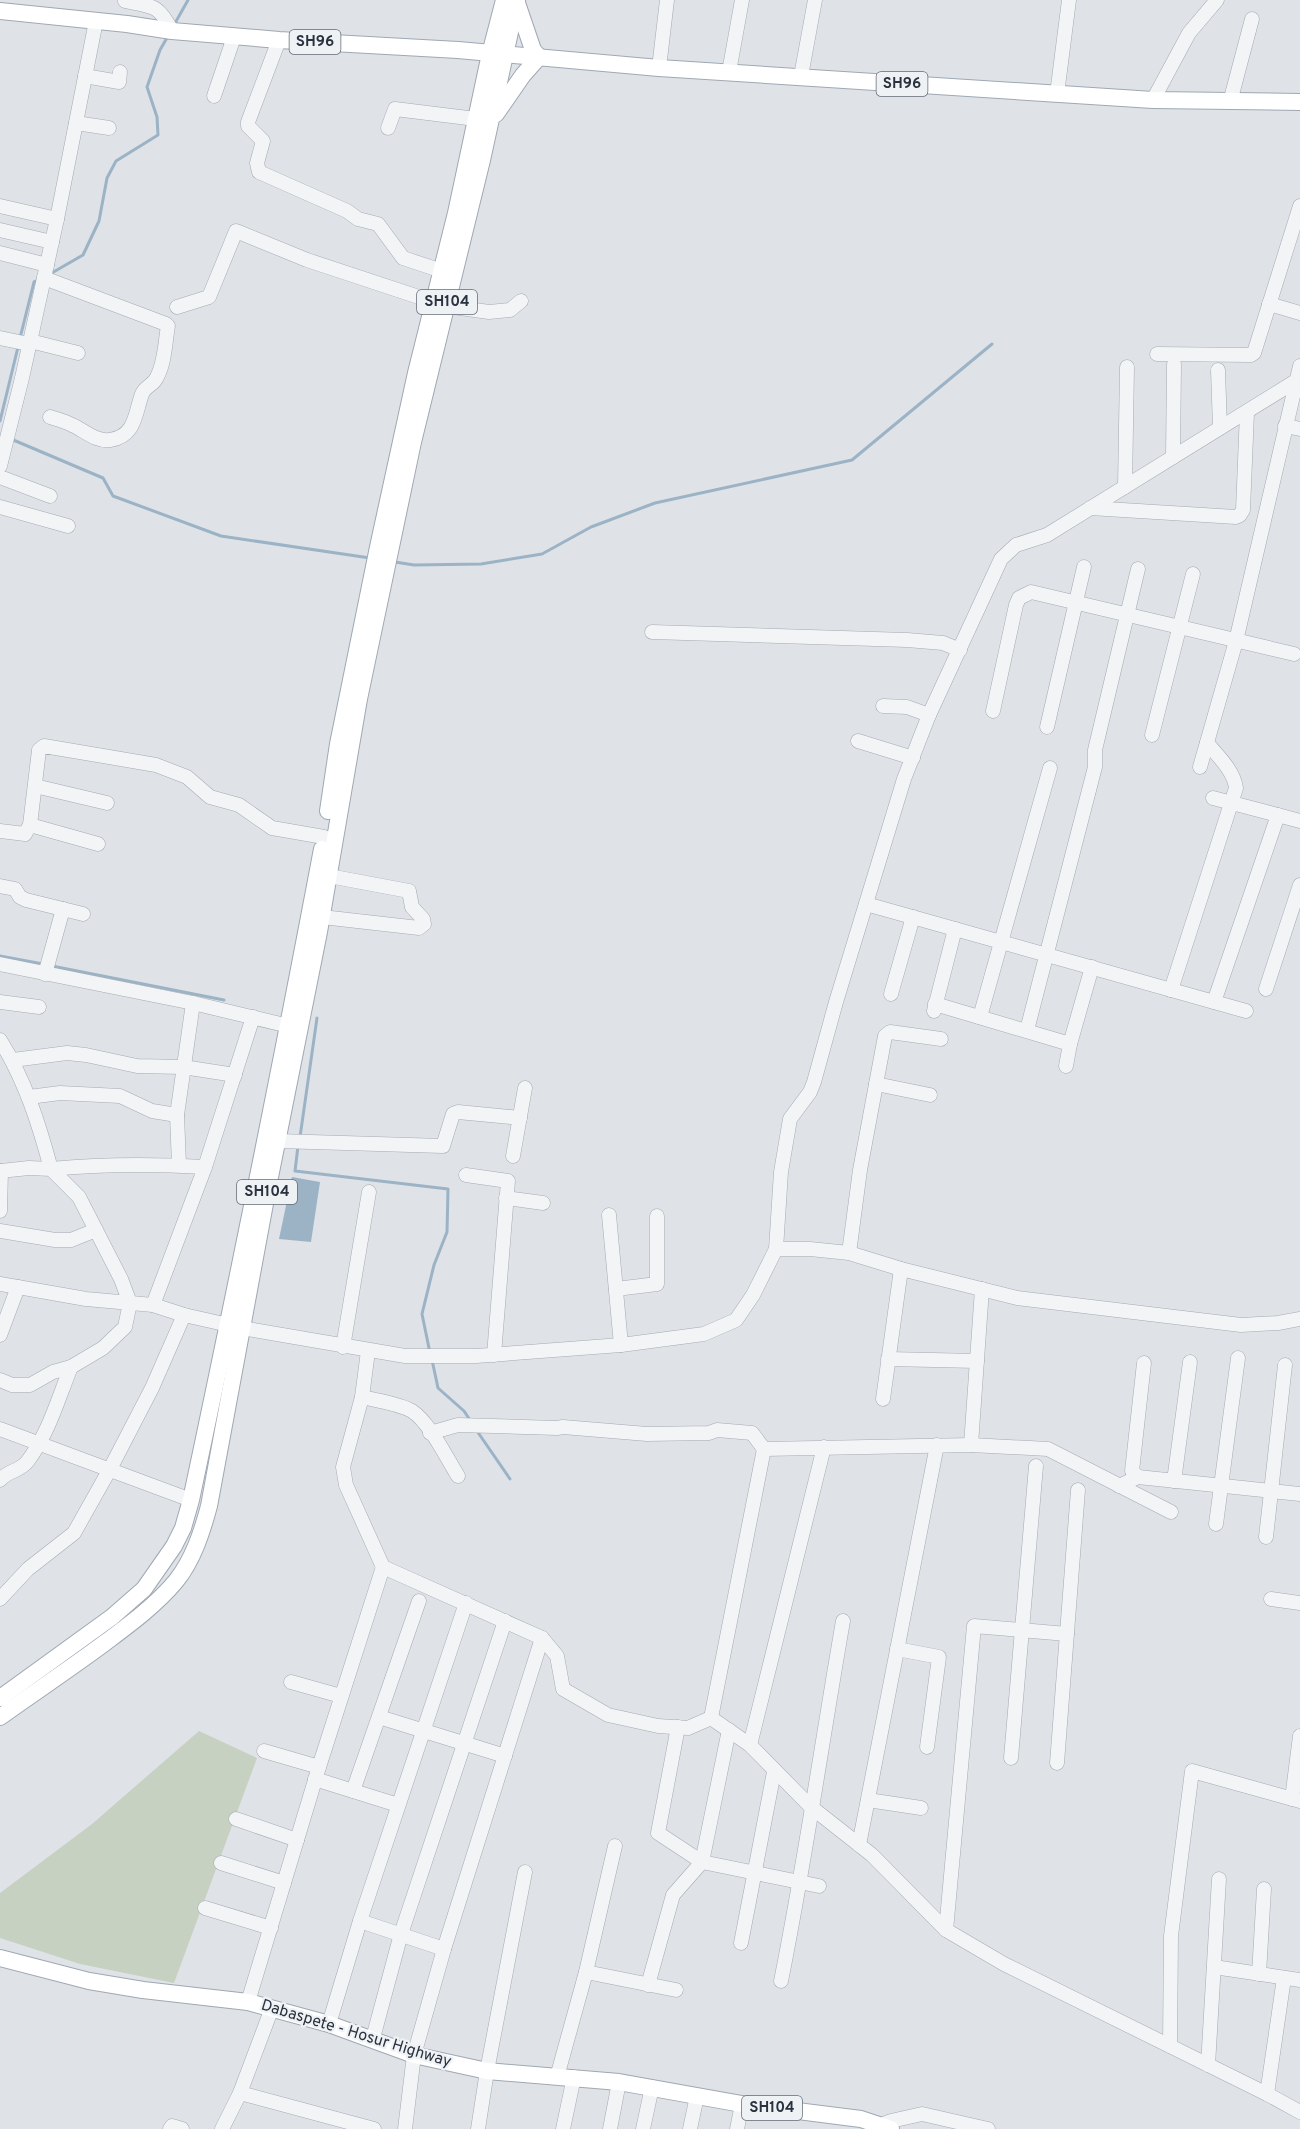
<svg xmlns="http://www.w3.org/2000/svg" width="1300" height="2129" viewBox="0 0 1300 2129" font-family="Overpass,sans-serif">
	<rect width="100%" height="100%" fill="#dfe3e8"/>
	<polygon fill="#c6d1c1" points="199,1731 257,1758 174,1983 80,1964 0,1938 0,1893 92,1824"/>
	<polygon fill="#9cb3c6" points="292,1177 320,1182 311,1242 279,1239"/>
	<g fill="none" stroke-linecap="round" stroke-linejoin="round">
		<g stroke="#9cb3c6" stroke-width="3">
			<polyline points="174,25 188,0"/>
			<polyline points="50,274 83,255 99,221 107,178 116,161 158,135 157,117 147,87 160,50 168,36"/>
			<polyline points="20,338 34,282 39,280"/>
			<polyline points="0,421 18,347"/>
			<polyline points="11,439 103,478 113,496 221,536 370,558"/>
			<polyline points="395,562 414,565 481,564 542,554 591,527 655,503 852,460 992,344"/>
			<polyline points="0,956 43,964"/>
			<polyline points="52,966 224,1000"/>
			<polyline points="300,1137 317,1018"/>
			<polyline points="298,1146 295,1171 448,1189 447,1232 434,1265 422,1314 430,1353"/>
			<polyline points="432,1360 438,1388 464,1411 470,1420"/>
			<polyline points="477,1431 510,1479"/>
		</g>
		<g stroke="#a5aab2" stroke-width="15">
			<g id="minor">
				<path d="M125 1C154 7 158 4 172 31"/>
				<polyline points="279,40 248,122 248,126 263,141 257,163 259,172 347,211 358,219 378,224 403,258 442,271"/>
				<polyline points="659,68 667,0"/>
				<polyline points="729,72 742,0"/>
				<polyline points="85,76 119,82 120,72"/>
				<polyline points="801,76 815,0"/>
				<polyline points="1057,94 1069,0"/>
				<polyline points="214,96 234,37"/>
				<polyline points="1153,100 1189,33 1217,0"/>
				<polyline points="1230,102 1252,19"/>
				<polyline points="76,123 109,128"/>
				<polyline points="388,128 395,109 476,119"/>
				<polyline points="0,206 57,219"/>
				<polyline points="0,230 52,242"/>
				<polyline points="0,253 47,265"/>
				<path d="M44 278 166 324 168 326C165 343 165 362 157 377 154 385 145 386 142 394 135 413 136 436 110 440 96 442 84 430 72 425 65 421 57 419 50 417"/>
				<polyline points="1269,304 1300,313"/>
				<polyline points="446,306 489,312 510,310 521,301"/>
				<polyline points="177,307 209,297 236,231 307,260 434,302"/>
				<polyline points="0,338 29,344"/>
				<polyline points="30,341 78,353"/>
				<polyline points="1157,354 1251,355 1254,353 1300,206"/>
				<polyline points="1218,370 1220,428"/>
				<polyline points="1285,426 1300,429"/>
				<polyline points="1173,457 1174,364"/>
				<polyline points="0,466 22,378 57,219 96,21"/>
				<polyline points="0,477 50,496"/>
				<polyline points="1125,487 1127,367"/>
				<polyline points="0,507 68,526"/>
				<polyline points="1090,508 1236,517 1240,515 1243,510 1247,412"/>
				<polyline points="652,632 907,640 943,643 960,650"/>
				<polyline points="883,706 907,707 929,715"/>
				<polyline points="993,711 1016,605 1019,598 1031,592 1294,654"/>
				<polyline points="1047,727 1084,567"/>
				<polyline points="1152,735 1193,574"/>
				<polyline points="858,741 913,758"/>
				<polyline points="1200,767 1236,641 1300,366"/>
				<polyline points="35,786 107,803"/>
				<polyline points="1213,798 1300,821"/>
				<polyline points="30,825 39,750 44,746 156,765 187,777 210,797 239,805 272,828 324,837"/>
				<polyline points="0,831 25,834 30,825 98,844"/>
				<polyline points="0,886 15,889 20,897 26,900 83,914"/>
				<polyline points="866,904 1246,1011"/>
				<polyline points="322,917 419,928 424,924 423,919 412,907 409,891 329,876"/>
				<polyline points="0,964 193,1003 297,1028"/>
				<polyline points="45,974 63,909"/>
				<polyline points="1266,989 1300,885"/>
				<path d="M1171 990 1236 788C1234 771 1218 756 1207 743"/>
				<polyline points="891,994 913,917"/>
				<polyline points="0,1002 39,1007"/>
				<polyline points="1214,1002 1278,815"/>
				<polyline points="935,1004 1070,1044 1066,1066"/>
				<polyline points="934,1011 955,929"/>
				<polyline points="980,1017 1050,768"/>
				<polyline points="1027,1030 1095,767 1095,750 1138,569"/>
				<path d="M0 1040C25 1080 39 1124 51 1169 102 1164 154 1164 205 1167"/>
				<polyline points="1070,1044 1092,967"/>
				<polyline points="13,1060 67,1053 86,1055 137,1066 183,1067 235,1075"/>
				<polyline points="876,1084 930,1095"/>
				<polyline points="29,1097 60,1093 120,1096 152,1111 177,1115"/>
				<polyline points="278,1141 443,1146 453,1114 458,1112 520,1118"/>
				<polyline points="513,1156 525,1088"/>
				<polyline points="179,1165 177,1115 193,1003"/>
				<polyline points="0,1171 29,1168 51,1169 79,1197 121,1279 130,1303 125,1327 103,1348 71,1367 53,1372 30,1385 12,1385 0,1380"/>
				<polyline points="466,1175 508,1181 494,1355"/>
				<polyline points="506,1198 543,1203"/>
				<polyline points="0,1211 1,1171"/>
				<polyline points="609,1215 621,1345"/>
				<polyline points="0,1231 55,1240 71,1240 96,1230"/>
				<polyline points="776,1249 781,1172 790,1119 810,1092 814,1082 836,1002 904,779 929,715 1001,559 1016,545 1047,535 1296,381"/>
				<polyline points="849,1253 860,1170 885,1036 890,1032 941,1039"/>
				<polyline points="0,1284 86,1299 153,1305 184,1315 242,1328 405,1356 476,1356 621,1345 704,1334 736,1320 753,1295 776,1249 810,1249 849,1253 901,1269 1017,1298 1241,1325 1278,1323 1300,1319"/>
				<polyline points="616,1289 657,1284 657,1216"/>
				<polyline points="153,1305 205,1167 253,1017"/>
				<polyline points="0,1335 18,1287"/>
				<polyline points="343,1347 369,1192"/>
				<polyline points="368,1351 362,1397 343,1467 346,1485 383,1567 542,1638 557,1656 563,1689 608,1715 658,1726 688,1728 711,1718 750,1745 811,1807 872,1855 946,1930 1004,1964 1267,2094 1300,2112"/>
				<polyline points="888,1359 977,1361"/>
				<path d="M362 1397C378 1401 398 1403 412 1411 430 1423 446 1457 458 1476"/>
				<polyline points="883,1399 901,1269"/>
				<polyline points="0,1429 191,1500"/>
				<polyline points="430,1433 458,1425 557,1428 563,1427 647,1434 709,1433 717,1430 752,1433 764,1449 971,1445 1048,1449 1171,1512"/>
				<polyline points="971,1445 982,1289"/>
				<polyline points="1138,1477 1132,1471 1144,1363"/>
				<path d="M0 1480C7 1471 20 1471 27 1462 48 1435 58 1399 71 1367"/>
				<polyline points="1174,1481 1190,1362"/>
				<polyline points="1119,1486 1138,1477 1300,1494"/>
				<polyline points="1216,1524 1238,1358"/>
				<polyline points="1266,1537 1285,1365"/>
				<polyline points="0,1599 28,1569 74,1533 110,1469 152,1388 184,1315"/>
				<polyline points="1271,1599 1300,1603"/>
				<polyline points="897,1649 939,1657 927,1747"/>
				<polyline points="291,1682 341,1696"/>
				<polyline points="379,1717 505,1756"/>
				<polyline points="711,1718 764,1449"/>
				<polyline points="678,1727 658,1833 702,1862 819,1886"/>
				<polyline points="750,1745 824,1447"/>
				<polyline points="264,1751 319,1767"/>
				<polyline points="1011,1758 1036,1466"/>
				<polyline points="1057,1763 1078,1490"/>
				<polyline points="315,1779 398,1805"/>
				<polyline points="353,1791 419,1601"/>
				<polyline points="1292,1799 1300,1736"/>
				<polyline points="868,1800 921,1808"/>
				<polyline points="236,1819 297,1840"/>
				<polyline points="859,1845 937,1445"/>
				<polyline points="221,1863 284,1883"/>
				<polyline points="205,1908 271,1928"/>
				<polyline points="360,1921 444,1949"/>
				<polyline points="946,1930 974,1626 1067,1634"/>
				<polyline points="741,1943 774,1772"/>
				<polyline points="1214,1967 1300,1980"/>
				<polyline points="586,1972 676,1990"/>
				<polyline points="1259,1974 1264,1889"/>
				<path d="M781 1981C805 1862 822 1741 843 1621"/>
				<polyline points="648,1985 673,1895 702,1862 729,1730"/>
				<polyline points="248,2002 319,1767 383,1567"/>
				<polyline points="329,2024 360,1921 466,1603"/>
				<polyline points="373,2038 401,1934 505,1621"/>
				<polyline points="1170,2046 1171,1936 1192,1771 1300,1801"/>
				<polyline points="1208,2065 1219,1879"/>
				<polyline points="557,2077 586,1972 615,1846"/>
				<polyline points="240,2093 374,2129"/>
				<polyline points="1267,2094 1284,1978"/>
				<polyline points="170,2129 172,2126 182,2129"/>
				<polyline points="222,2129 240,2093 272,2008"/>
				<polyline points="405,2129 414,2055 444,1949 542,1638"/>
				<polyline points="478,2129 487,2071 525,1872"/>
				<polyline points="563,2129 574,2077"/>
				<polyline points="610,2129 619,2082"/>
				<polyline points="643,2129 652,2087"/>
				<polyline points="690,2129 697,2096"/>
				<polyline points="737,2129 742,2104"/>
				<polyline points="878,2129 881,2125 891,2121 922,2114 988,2129"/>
			</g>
		</g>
		<g stroke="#9fa8b3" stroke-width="18">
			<g id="major">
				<polyline points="0,11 127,24 172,31 279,40 458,50 659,68 1153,100 1300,102"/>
				<polyline points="496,114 523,75 539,57 533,50 517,3"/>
				<polyline points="328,811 338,744 378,547 416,373 456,213 490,54 504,0"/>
				<path d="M0 1698 112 1617 144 1589 174 1546 183 1528 191 1500C237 1283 281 1066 322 849"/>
				<path d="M0 1717C35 1692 71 1668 106 1642 130 1624 156 1605 176 1581 193 1560 202 1532 209 1506L269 1182 319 932 359 699 413 442 482 160 517 0"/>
				<polyline points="0,1958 89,1981 143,1990 248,2002 329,2024 414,2055 487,2071 619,2082 742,2104 861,2119 891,2129"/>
			</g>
		</g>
		<use href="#minor" stroke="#f2f4f6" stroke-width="14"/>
		<use href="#major" stroke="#fff" stroke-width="16"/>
	</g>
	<g text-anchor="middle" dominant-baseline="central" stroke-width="4.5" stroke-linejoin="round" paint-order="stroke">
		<g fill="#eff2f5" stroke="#646c75" stroke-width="1.5">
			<rect x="289.5" y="30" width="51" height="24" rx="4.5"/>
			<rect x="876.5" y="72" width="51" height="24" rx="4.5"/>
			<rect x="417" y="290" width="60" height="24" rx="4.5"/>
			<rect x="237" y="1180" width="60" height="24" rx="4.5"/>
			<rect x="742" y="2096" width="60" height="24" rx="4.5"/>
		</g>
		<g font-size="15" font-weight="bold" fill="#29323e">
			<text x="315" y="42">SH96</text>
			<text x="902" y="84">SH96</text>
			<text x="447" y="302">SH104</text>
			<text x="267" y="1192">SH104</text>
			<text x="772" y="2108">SH104</text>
		</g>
		<g font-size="16" fill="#29323e" stroke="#eff2f5">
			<text transform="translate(356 2034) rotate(17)">Dabaspete - Hosur Highway</text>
		</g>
	</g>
</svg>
